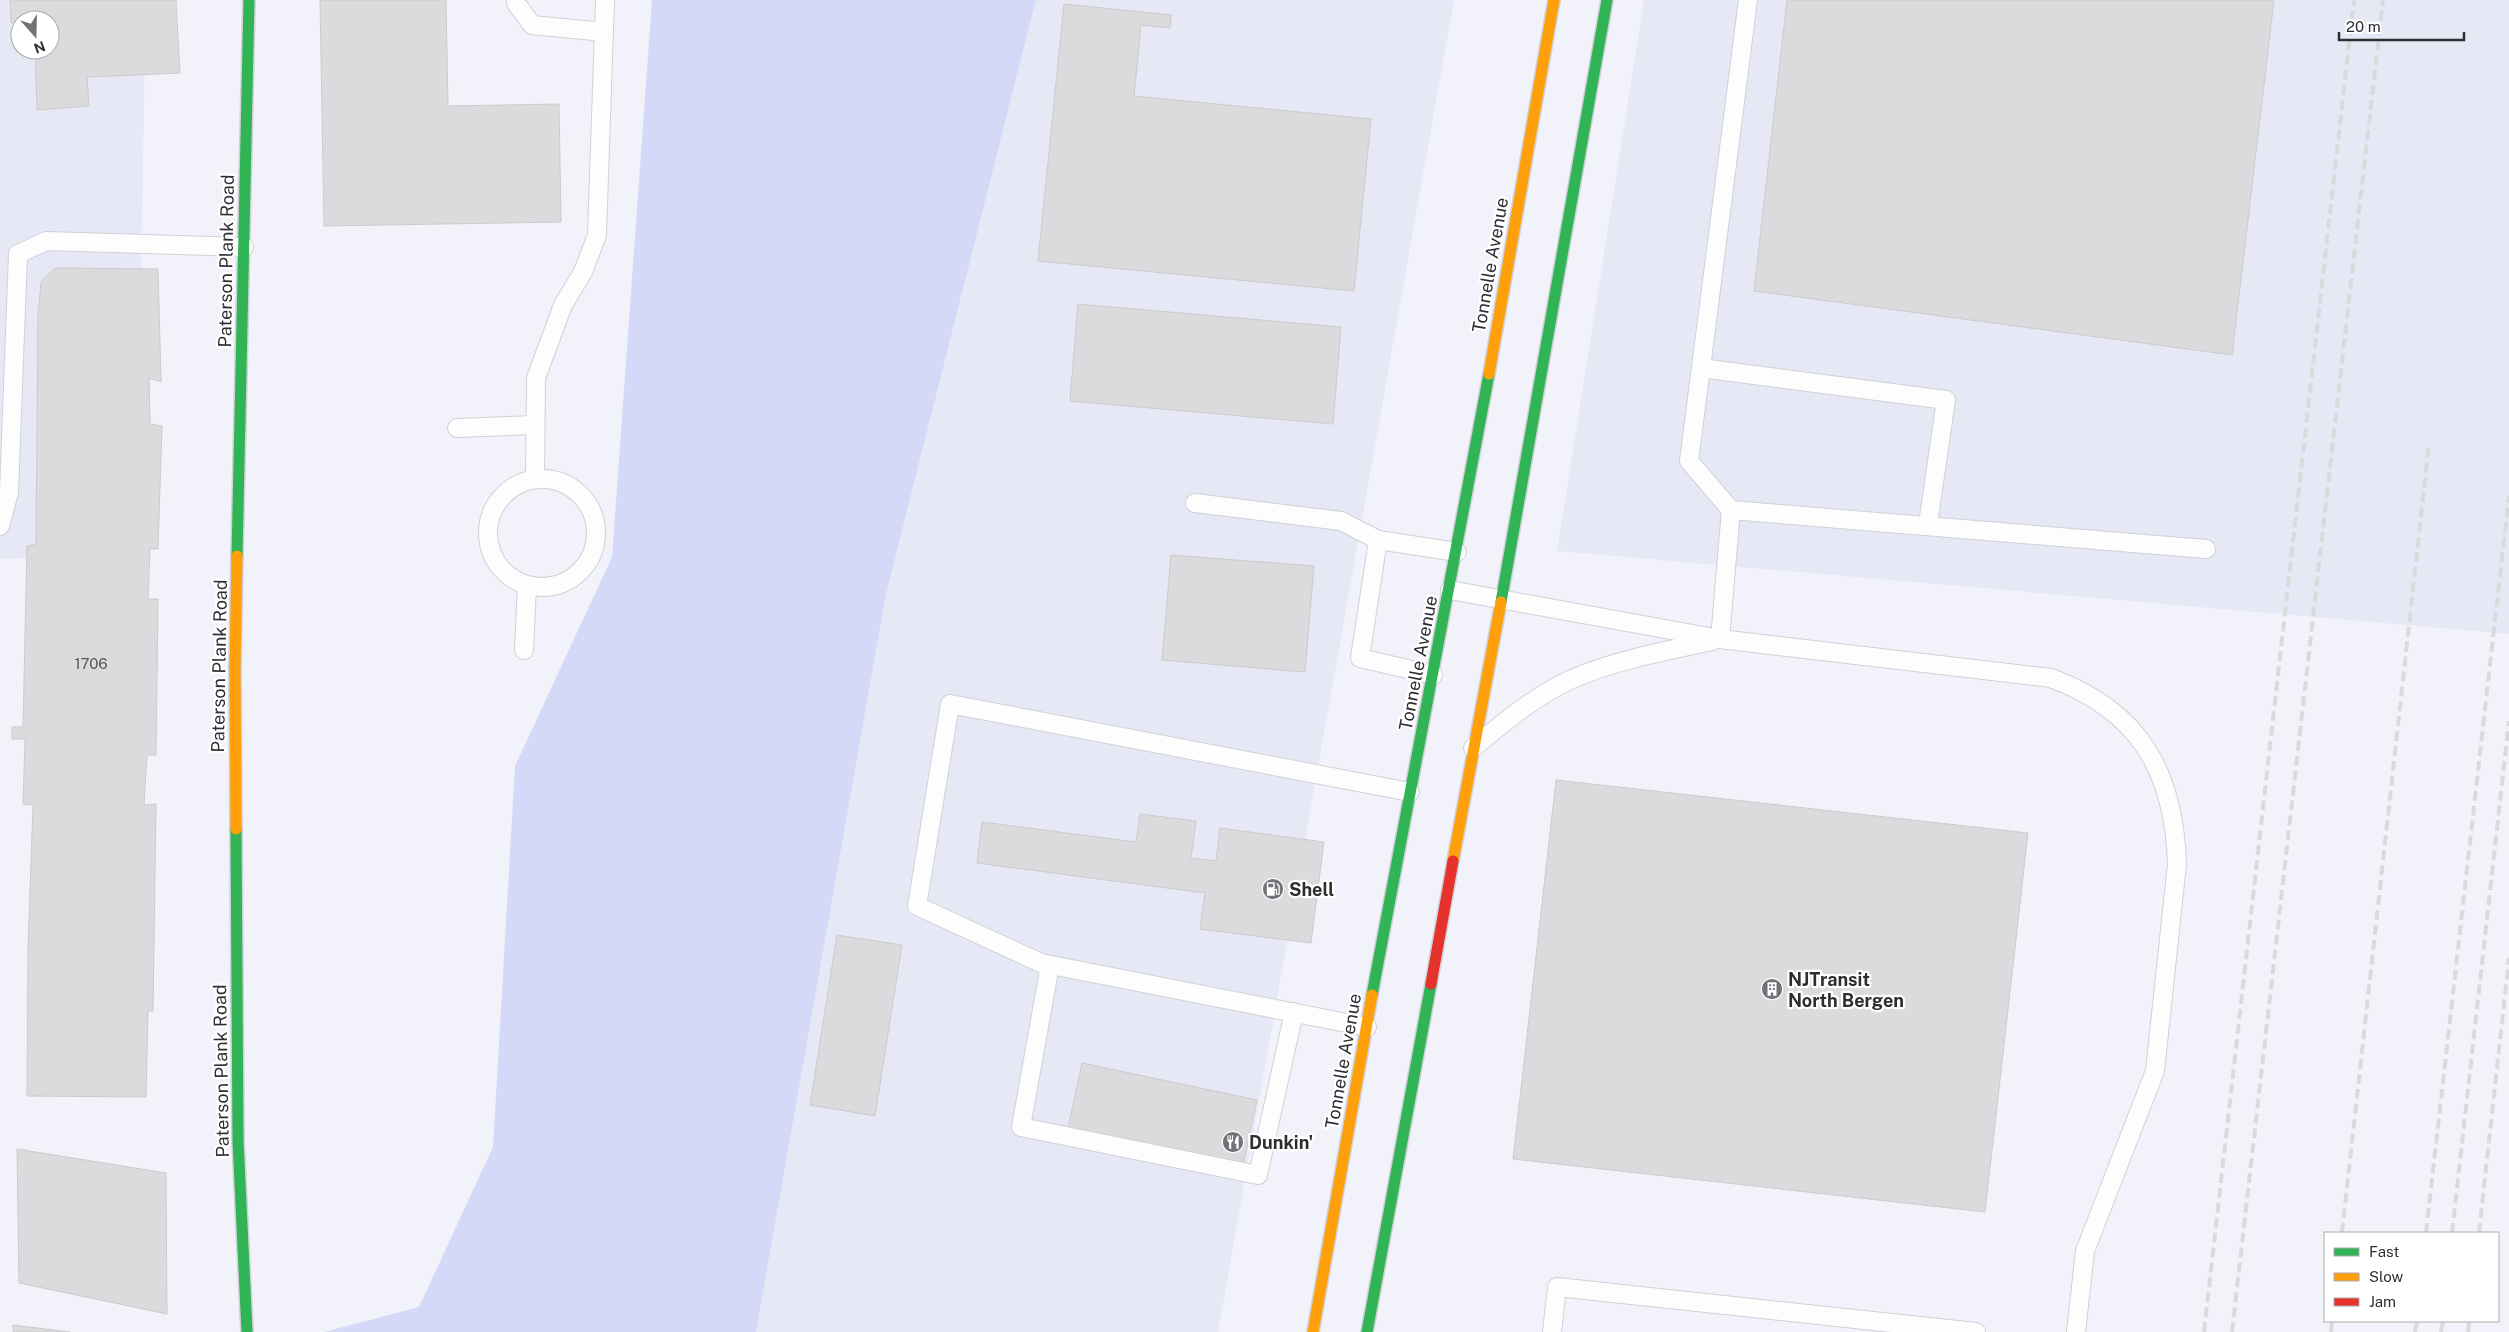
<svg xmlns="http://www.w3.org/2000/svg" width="2509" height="1332" viewBox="0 0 2509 1332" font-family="'Public Sans',sans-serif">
	<rect width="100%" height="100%" fill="#f2f3fa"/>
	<g fill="#e6e8f6" fill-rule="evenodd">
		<path d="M0 0H146L136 553 0 559ZM20 20H50V50H20Z"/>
		<polygon points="1036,0 1454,0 1218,1332 756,1332 886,594"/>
		<polygon points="1644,0 2509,0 2509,634 1557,551"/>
	</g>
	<polygon fill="#d4d9f7" points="652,0 1036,0 886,594 756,1332 324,1332 419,1307 493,1147 515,766 612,557"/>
	<g fill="#dcdadc" stroke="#cccacc">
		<polygon points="10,0 176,0 180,73 87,77 89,106 37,110 35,50 50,50 50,20 20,20 20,22 11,23"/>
		<polygon points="320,0 446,0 448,106 559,104 561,222 324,226"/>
		<polygon points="1787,0 2274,0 2232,355 1754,291"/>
		<polygon points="1064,4 1171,15 1170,28 1141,25 1134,96 1371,119 1354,291 1038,261"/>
		<polygon points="55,268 158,269 161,382 149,378 150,424 162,426 158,549 150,549 148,599 158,599 156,755 147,755 144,805 156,804 153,1011 148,1011 146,1097 27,1096 28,949 33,805 23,804 25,739 12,739 12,727 23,727 27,546 36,544 38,314 41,282"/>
		<polygon points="1078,304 1341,327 1333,424 1070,401"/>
		<polygon points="1171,555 1314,566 1305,672 1162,660"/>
		<polygon points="1556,780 2028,833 1985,1212 1513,1159"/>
		<polygon points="1140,814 1196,821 1191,858 1216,861 1220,828 1324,842 1311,943 1200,929 1205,893 977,863 982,822 1136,842"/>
		<polygon points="837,935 902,945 875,1116 810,1105"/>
		<polygon points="1082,1063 1257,1100 1243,1165 1068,1128"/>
		<polygon points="17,1149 166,1173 167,1314 19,1283"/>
		<polygon points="13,1325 70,1332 13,1332"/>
	</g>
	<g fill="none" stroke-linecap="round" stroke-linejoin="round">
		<g stroke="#d0d1d6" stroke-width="20">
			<g id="lane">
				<polyline points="516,0 516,3 532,25 604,32"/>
				<polyline points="1748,0 1689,461 1731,510 2206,549"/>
				<polyline points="1701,368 1946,400 1928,524"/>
				<polyline points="457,428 535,425"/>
				<circle cx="542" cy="533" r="54"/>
				<polyline points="535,479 536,378 563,305 583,272 597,235 605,0"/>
				<polyline points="1195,503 1341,521 1378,540 1457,552"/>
				<polyline points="0,526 9,492 18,254 46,241 244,247"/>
				<polyline points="1378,540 1360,658 1433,675"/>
				<path d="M1450 590 1720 639 2051 678C2140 711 2174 772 2177 864L2155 1071 2085 1251 2076 1332"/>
				<polyline points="1720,639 1731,510"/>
				<polyline points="524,650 527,586"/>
				<path d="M1473 748C1504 722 1535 696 1572 679 1616 660 1665 651 1712 641"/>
				<polyline points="1050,965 1021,1127 1258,1175 1294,1012"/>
				<polyline points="1367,1027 1041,963 917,906 950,704 1410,792"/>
				<polyline points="1552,1332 1557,1287 1976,1332"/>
			</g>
		</g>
		<g stroke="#d0d1d6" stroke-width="14">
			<g id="fast">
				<polyline points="237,556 249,0"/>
				<polyline points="1501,602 1607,0"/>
				<polyline points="236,829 238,1140 247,1332"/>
				<polyline points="1372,995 1489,374"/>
				<polyline points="1367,1332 1431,984"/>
			</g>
		</g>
		<g stroke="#d0d1d6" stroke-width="14">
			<g id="slow">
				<polyline points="1489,374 1554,0"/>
				<polyline points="236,829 235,667 237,556"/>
				<polyline points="1453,861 1501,602"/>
				<polyline points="1313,1332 1372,995"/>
			</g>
		</g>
		<g stroke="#d0d1d6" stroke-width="14">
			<polyline id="jam" points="1431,984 1453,861"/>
		</g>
		<use href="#lane" stroke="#fdfdfe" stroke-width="18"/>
		<use href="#fast" stroke="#30b455" stroke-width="11"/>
		<use href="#slow" stroke="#ff9f0a" stroke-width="11"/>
		<use href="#jam" stroke="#e5322d" stroke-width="11"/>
		<g stroke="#d9dadb" stroke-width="4" stroke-dasharray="10 5" stroke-linecap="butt">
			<polyline points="2342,1233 2429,444"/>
			<polyline points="2426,1233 2509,496"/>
			<polyline points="2452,1233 2509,721"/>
			<polyline points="2479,1233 2509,958"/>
			<polyline points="2204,1332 2354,0"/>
			<polyline points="2232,1332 2383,0"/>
			<polyline points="2331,1332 2332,1321"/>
			<polyline points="2415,1332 2417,1321"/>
			<polyline points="2441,1332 2443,1321"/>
			<polyline points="2468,1332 2469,1321"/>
		</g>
	</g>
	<defs>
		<g id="fuel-disc" transform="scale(1.125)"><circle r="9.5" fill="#727378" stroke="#fff"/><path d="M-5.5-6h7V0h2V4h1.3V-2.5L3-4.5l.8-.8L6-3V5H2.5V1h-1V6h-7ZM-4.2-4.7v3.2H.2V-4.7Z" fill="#fff"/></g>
		<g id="building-disc" transform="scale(1.125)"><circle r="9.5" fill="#727378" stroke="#fff"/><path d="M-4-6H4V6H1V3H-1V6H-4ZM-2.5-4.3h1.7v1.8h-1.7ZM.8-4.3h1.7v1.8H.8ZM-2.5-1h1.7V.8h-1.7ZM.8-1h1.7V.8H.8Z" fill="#fff"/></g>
		<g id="restaurant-disc" transform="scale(1.125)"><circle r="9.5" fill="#727378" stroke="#fff"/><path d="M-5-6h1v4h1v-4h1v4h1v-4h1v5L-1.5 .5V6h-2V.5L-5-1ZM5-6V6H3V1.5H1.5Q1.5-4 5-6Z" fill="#fff"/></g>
	</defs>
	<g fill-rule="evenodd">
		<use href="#fuel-disc" x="1273" y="889"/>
		<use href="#building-disc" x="1772" y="989"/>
		<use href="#restaurant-disc" x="1233" y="1142"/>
	</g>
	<g text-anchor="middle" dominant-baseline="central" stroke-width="4.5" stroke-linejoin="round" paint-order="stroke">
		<g font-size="15" fill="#59595c">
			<text x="91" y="663">1706</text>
		</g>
		<g font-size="18" fill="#2d2e32" stroke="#fff">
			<text transform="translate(226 261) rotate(-89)">Paterson Plank Road</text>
			<text transform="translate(1490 265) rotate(-80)">Tonnelle Avenue</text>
			<text transform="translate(1418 663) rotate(-79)">Tonnelle Avenue</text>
			<text transform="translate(219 666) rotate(-89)">Paterson Plank Road</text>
			<text transform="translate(1343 1061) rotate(-80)">Tonnelle Avenue</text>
			<text transform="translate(221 1071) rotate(-91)">Paterson Plank Road</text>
		</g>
		<g font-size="18" font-weight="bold" fill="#2d2e32" stroke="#fff" text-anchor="start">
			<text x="1289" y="889">Shell</text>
			<text x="1788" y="979">NJTransit<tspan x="1788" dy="21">North Bergen</tspan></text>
			<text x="1249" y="1142">Dunkin'</text>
		</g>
	</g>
	<rect x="2324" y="1232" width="175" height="90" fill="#ffffff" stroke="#ababad"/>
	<rect x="2334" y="1248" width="25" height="8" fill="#30b455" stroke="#ababad"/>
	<text x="2369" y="1257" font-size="15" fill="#2d2e32">Fast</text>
	<rect x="2334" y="1273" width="25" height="8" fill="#ff9f0a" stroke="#ababad"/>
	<text x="2369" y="1282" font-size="15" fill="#2d2e32">Slow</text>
	<rect x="2334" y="1298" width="25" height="8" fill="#e5322d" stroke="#ababad"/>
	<text x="2369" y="1307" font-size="15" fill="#2d2e32">Jam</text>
	<g transform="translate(35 35) rotate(160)"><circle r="24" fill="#ffffff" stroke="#ababad"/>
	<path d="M0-4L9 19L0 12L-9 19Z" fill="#727378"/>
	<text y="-8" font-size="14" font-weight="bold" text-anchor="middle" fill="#2d2e32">N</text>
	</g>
	<path d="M2339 32v8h125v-8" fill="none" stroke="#2d2e32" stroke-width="2.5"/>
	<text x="2346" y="32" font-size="15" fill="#2d2e32" stroke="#ffffff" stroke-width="4" paint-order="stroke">20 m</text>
</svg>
